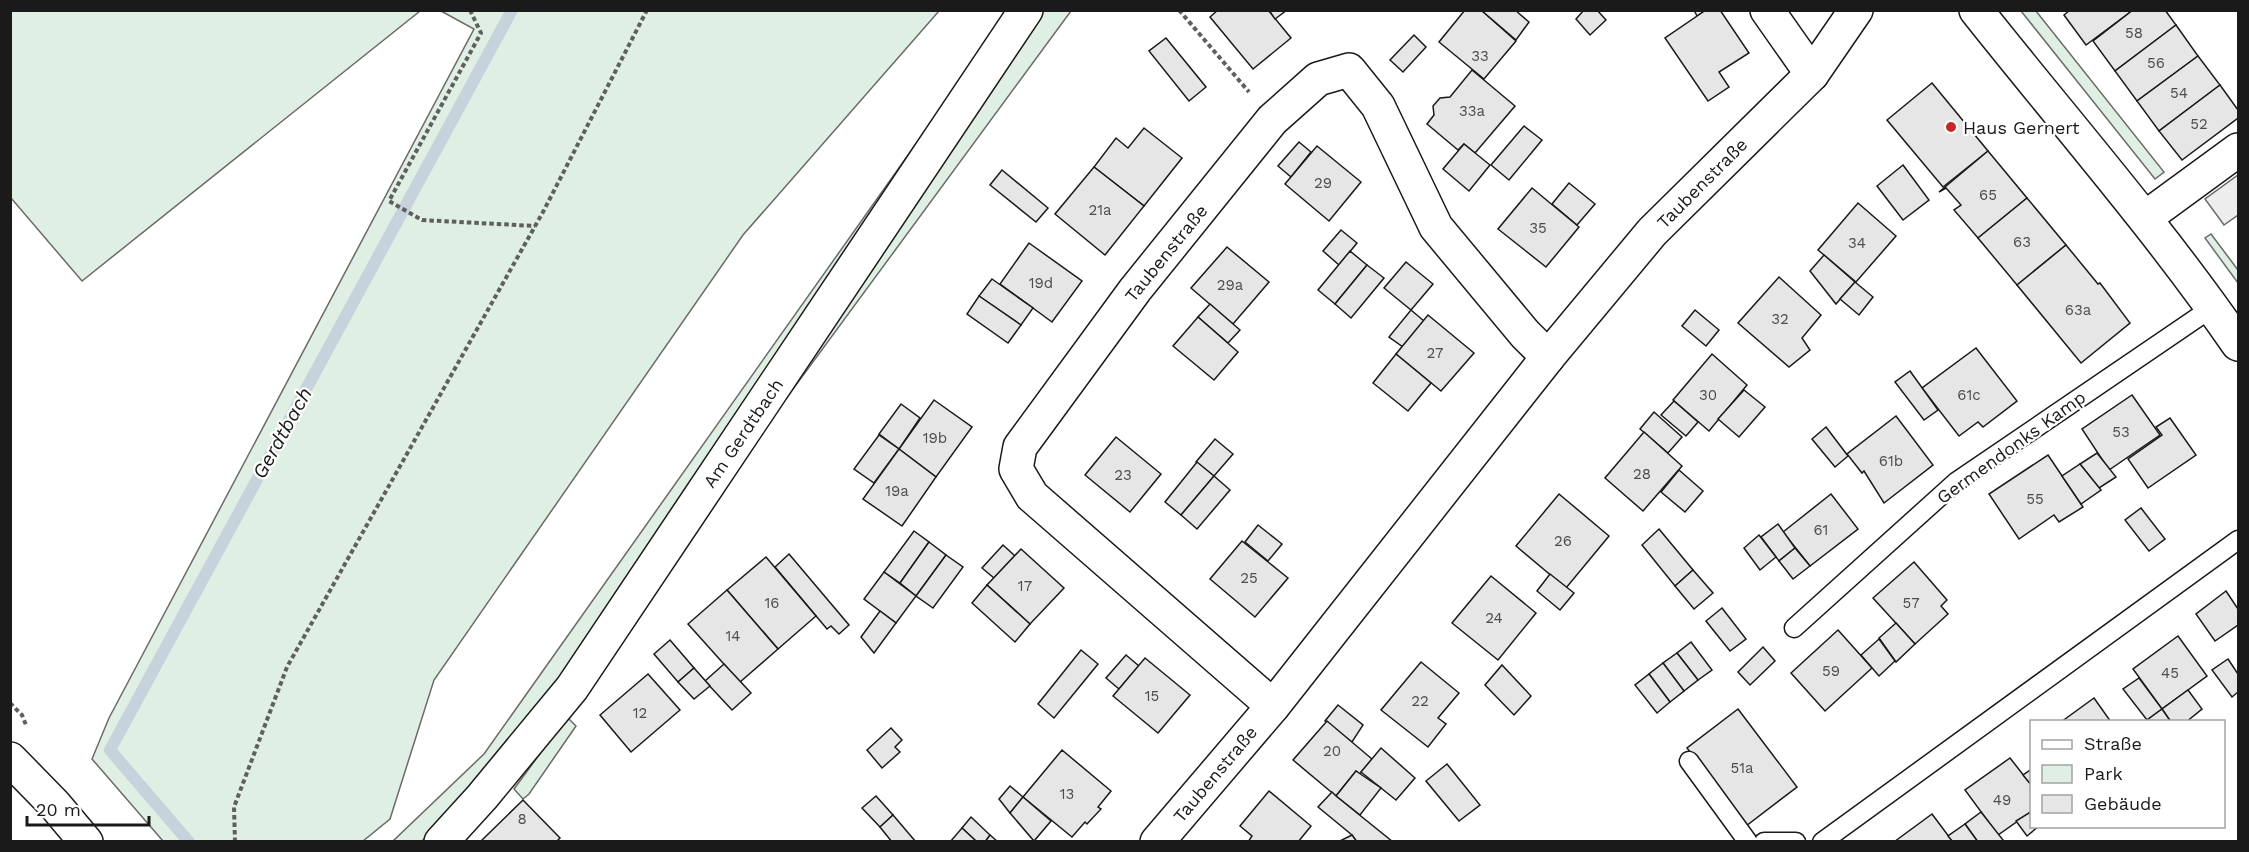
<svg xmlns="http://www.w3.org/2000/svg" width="2249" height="852" viewBox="0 0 2249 852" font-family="'Work Sans',sans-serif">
	<rect width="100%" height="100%" fill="#fff"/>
	<g fill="#e0efe3" stroke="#6a6a6a" stroke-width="1.5">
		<polygon points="10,11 11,10 420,11 82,281 11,198"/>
		<polygon points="441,11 939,11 743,235 434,680 390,819 363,841 163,841 92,759 109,718 474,29"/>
		<polygon points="1010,11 565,671 476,788 422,841 392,842 484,754"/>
		<polygon points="1039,11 1071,11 735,468"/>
		<polygon points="2021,11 2036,11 2164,172 2155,179"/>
		<polygon points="2211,234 2238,270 2238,283 2205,238"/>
		<polygon points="567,717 576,726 529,794 523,799 514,789"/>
	</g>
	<polygon fill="#ededed" stroke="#6a6a6a" stroke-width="1.5" points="2238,175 2238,215 2224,225 2205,199"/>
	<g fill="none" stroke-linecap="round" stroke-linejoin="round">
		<polyline stroke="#c6d2dc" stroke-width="12" points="189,842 110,750 512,10"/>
	</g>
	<g fill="#e6e6e6" stroke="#1a1a1a" stroke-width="1.5">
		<polygon points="1218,10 1268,10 1291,38 1253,69 1210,17"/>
		<polygon points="1269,10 1287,10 1275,19"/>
		<polygon points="1465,10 1481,10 1516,41 1484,79 1439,42"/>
		<polygon points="1481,10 1515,10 1529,22 1516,40"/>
		<polygon points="1584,10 1597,10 1606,20 1590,35 1576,19"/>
		<polygon points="1694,10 1706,10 1697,16"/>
		<polygon points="1706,10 1720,10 1749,53 1719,72 1729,87 1708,101 1665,38"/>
		<polygon points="2070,10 2133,10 2086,45 2064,15"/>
		<polygon points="2133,10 2165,10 2176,25 2115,71 2093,41"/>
		<polygon points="2176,25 2198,56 2137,101 2115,71"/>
		<polygon points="1414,35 1426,47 1403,72 1390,60"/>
		<polygon points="1166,38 1206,87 1189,101 1149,51"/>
		<polygon points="2198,56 2220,85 2159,131 2137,101"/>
		<polygon points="1472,70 1515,106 1475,153 1464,144 1458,150 1427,124 1434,115 1433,106 1440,98 1450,97"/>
		<polygon points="1932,83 1988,151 1943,187 1887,120"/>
		<polygon points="2220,85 2238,110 2238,118 2182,160 2159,131"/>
		<polygon points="1524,126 1542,140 1509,180 1491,165"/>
		<polygon points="1144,128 1182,158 1144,206 1094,167 1116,138 1128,148"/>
		<polygon points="1299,142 1311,152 1291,177 1278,166"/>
		<polygon points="1464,144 1490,165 1469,191 1443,169"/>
		<polygon points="1317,146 1361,182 1329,221 1285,184"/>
		<polygon points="1988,151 2027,198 1978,238 1954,210 1961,205 1946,188 1939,192"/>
		<polygon points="1903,165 1929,200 1903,220 1877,186"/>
		<polygon points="1094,167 1144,206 1105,255 1055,214"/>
		<polygon points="1002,170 1048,208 1036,222 990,185"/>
		<polygon points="1569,183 1595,204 1577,225 1552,204"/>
		<polygon points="1532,188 1579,227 1546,267 1498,229"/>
		<polygon points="2027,198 2066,245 2017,285 1978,238"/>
		<polygon points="1858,203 1896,236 1856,282 1818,250"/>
		<polygon points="1341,230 1357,243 1339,265 1323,251"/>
		<polygon points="1029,243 1082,281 1052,322 1000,284"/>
		<polygon points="2066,245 2098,284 2100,283 2130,323 2081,363 2017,285"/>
		<polygon points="1227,247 1269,282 1233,324 1191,288"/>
		<polygon points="1350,251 1367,265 1335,304 1318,290"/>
		<polygon points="1824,255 1855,282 1836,304 1810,271"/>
		<polygon points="1406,262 1433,284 1411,310 1384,288"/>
		<polygon points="1367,265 1384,278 1351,318 1335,304"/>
		<polygon points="1779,277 1821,315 1802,338 1810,350 1789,367 1738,323"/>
		<polygon points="992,279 1033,308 1021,325 979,296"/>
		<polygon points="1855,282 1873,297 1859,315 1840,299"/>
		<polygon points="979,296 1021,325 1008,343 967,314"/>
		<polygon points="1210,304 1240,330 1228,343 1198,317"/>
		<polygon points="1411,310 1424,321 1403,347 1389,337"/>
		<polygon points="1695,310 1719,330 1706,346 1682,326"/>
		<polygon points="1428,315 1474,353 1441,391 1396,354"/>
		<polygon points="1198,317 1238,352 1214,380 1173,346"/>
		<polygon points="1976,348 2017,401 1983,427 1978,422 1959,436 1922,388"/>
		<polygon points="1396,354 1431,383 1408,411 1373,383"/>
		<polygon points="1712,354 1747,385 1709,431 1673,400"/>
		<polygon points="1910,371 1938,410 1924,420 1895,382"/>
		<polygon points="1744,390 1765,407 1739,437 1718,419"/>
		<polygon points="2132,395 2160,435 2109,470 2082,429"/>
		<polygon points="934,400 972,427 936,477 899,449"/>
		<polygon points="1674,401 1698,422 1686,436 1661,415"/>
		<polygon points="901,404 920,418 899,449 879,434"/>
		<polygon points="1654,412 1682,437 1668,453 1640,429"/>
		<polygon points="1896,416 1933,465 1884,503 1864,471 1862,473 1847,454"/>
		<polygon points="2170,418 2196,455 2148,488 2128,459 2162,435 2156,427"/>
		<polygon points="1826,427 1848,456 1835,467 1812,439"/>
		<polygon points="1644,432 1682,466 1643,511 1605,478"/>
		<polygon points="879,435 899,449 874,483 854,469"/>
		<polygon points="1116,437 1161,474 1130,512 1085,475"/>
		<polygon points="1215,439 1233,454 1214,476 1196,462"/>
		<polygon points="899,449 936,477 902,526 863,499"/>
		<polygon points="2097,453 2116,477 2099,488 2080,464"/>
		<polygon points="2048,455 2083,507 2059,522 2054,515 2019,539 1989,494"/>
		<polygon points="1197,462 1214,476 1181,515 1165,502"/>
		<polygon points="2080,464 2101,490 2081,504 2062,476"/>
		<polygon points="1679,470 1703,491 1685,512 1661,492"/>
		<polygon points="1214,476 1230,490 1197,529 1181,515"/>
		<polygon points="1559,494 1609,536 1566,588 1516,546"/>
		<polygon points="1831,494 1858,529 1810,566 1783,532"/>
		<polygon points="2141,508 2165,539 2149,551 2125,520"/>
		<polygon points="1778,524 1795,548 1779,561 1761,537"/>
		<polygon points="1258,525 1282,544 1268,561 1245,542"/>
		<polygon points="1659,529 1693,570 1675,586 1642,545"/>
		<polygon points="914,531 929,542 900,583 884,572"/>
		<polygon points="1759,535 1776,557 1760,570 1744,548"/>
		<polygon points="1242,541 1288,578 1255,617 1210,579"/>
		<polygon points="929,542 946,555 916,596 900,583"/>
		<polygon points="1003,545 1015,556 994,578 982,568"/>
		<polygon points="1795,548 1810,566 1793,579 1779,561"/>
		<polygon points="1021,549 1064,588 1030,624 987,585"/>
		<polygon points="789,554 849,625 839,634 831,626 827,629 775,567"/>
		<polygon points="946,555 963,567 933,608 916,596"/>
		<polygon points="766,557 816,616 778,649 727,590"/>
		<polygon points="1914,562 1947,600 1941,606 1948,614 1915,644 1873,598"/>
		<polygon points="1693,570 1713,593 1694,609 1675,586"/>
		<polygon points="884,572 916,596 896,623 864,599"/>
		<polygon points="1550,574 1574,593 1560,610 1537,591"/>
		<polygon points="1491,576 1536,613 1498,660 1452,623"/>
		<polygon points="987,585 1030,624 1015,642 972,603"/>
		<polygon points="727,590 778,649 740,682 688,624"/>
		<polygon points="2226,591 2238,609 2238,625 2215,641 2196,614"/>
		<polygon points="1722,608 1746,639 1730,651 1706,621"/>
		<polygon points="880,611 896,623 874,653 861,637"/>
		<polygon points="1896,623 1915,644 1896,662 1879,638"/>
		<polygon points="1838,630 1872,668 1825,711 1791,673"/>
		<polygon points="2178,636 2207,676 2162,709 2133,669"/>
		<polygon points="1879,639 1895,661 1879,676 1861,655"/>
		<polygon points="670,640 694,668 678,682 654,654"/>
		<polygon points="1691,642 1712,670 1698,680 1677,653"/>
		<polygon points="1763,647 1775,661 1750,685 1738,672"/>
		<polygon points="1081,650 1098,664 1054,718 1038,704"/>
		<polygon points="1677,653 1698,680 1684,691 1663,663"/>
		<polygon points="1126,655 1139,666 1119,689 1106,678"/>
		<polygon points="1145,658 1190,695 1158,733 1113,696"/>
		<polygon points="2228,659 2238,674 2238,692 2232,697 2212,670"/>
		<polygon points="1421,662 1459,693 1438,718 1446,724 1428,747 1381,710"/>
		<polygon points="1663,663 1684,691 1670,702 1649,674"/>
		<polygon points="724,664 751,693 732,710 705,681"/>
		<polygon points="1502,665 1531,696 1514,715 1485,685"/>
		<polygon points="694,668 710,686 694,699 678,682"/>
		<polygon points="648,674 680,710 631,752 600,715"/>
		<polygon points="1649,674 1670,702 1657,713 1635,685"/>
		<polygon points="2139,678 2162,709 2147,720 2123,689"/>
		<polygon points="2188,690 2202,709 2186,722 2171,722 2162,709"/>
		<polygon points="2094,698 2111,722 2061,722"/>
		<polygon points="1338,705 1363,725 1352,742 1325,721"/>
		<polygon points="1738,709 1797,787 1746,826 1687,748"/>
		<polygon points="2162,709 2171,722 2148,722 2147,720"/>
		<polygon points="1327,721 1372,759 1360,774 1356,771 1336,796 1293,760"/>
		<polygon points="891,728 902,740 895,747 900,752 882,768 867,750"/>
		<polygon points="1381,748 1415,778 1396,800 1361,772"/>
		<polygon points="1062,750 1111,791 1098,807 1101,809 1087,824 1085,822 1072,837 1023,797"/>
		<polygon points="2010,758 2032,786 2032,811 1998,835 1965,790"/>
		<polygon points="1447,764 1480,805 1459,821 1426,781"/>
		<polygon points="2032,769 2032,786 2023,775"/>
		<polygon points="1356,771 1381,788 1360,815 1336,796"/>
		<polygon points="1010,786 1023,797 1010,813 999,799"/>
		<polygon points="1269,791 1311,826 1298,842 1248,842 1252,836 1240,826"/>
		<polygon points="1332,792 1336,796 1393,842 1357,842 1352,835 1318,807"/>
		<polygon points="876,796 893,815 880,827 862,808"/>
		<polygon points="1023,797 1051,821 1034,841 1010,813"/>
		<polygon points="523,800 560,838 556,842 480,842"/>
		<polygon points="2032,811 2032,826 2039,826 2027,836 2016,821"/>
		<polygon points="1981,812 2003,840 2000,842 1978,842 1965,824"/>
		<polygon points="1932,814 1953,842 1894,842"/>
		<polygon points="893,815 916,842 892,842 880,827"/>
		<polygon points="971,817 990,835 985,842 977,842 962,828"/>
		<polygon points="1965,824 1978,842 1953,842 1948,836"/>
		<polygon points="962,828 977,842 950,842"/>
		<polygon points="990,835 998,842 985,842"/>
		<polygon points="1352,835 1357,842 1338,842"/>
	</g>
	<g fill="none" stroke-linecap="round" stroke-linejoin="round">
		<g stroke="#1a1a1a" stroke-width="21">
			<g id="lane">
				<polyline points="1794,628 1956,482 2213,307"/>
				<polyline points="1689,761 1748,842"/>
				<polyline points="1764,842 1796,842"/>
				<polyline points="1822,842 2238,540"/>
			</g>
		</g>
		<g stroke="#1a1a1a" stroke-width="36">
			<g id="street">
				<polyline points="1767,10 1812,74"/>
				<path d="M1976 10C2064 121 2158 228 2238 344"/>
				<polyline points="2145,218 2238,150"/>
				<polyline points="1273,706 1032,496 1016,469 1020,447 1135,290 1272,120 1318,79 1349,70 1378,106 1436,227 1525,334 1548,357"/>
				<polyline points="441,842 482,797 572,688 1026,10"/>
				<polyline points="1157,842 1273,706 1548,357 1652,232 1812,74 1856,10"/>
			</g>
		</g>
		<g stroke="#1a1a1a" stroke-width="36">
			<polyline id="secondary" points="10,759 55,805 86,842"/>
		</g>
		<g stroke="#5f5f5f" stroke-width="4" stroke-dasharray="4.5 3" stroke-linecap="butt">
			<polyline points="470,10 481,33 389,201 422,220 535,226"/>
			<polyline points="1179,10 1249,92"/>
			<polyline points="10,703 22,715 26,725"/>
			<polyline points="235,842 234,807 287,667 543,212 647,10"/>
		</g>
		<use href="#lane" stroke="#fff" stroke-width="18"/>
		<use href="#street" stroke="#fff" stroke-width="33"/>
		<use href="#secondary" stroke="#fff" stroke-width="33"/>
	</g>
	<circle fill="#c62828" stroke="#fff" stroke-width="2" cx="1951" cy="127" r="6"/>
	<g text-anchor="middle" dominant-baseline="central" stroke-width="4.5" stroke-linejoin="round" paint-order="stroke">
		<g font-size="15" fill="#4d4d4d">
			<text x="2134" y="33">58</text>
			<text x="1480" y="56">33</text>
			<text x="2156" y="63">56</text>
			<text x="2179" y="93">54</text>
			<text x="1472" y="111">33a</text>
			<text x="2199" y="124">52</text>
			<text x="1323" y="183">29</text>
			<text x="1988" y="195">65</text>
			<text x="1100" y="210">21a</text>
			<text x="1538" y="228">35</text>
			<text x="2022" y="242">63</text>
			<text x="1857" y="243">34</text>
			<text x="1041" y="283">19d</text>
			<text x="1230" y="285">29a</text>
			<text x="2078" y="310">63a</text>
			<text x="1780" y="319">32</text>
			<text x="1435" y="353">27</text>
			<text x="1708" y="395">30</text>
			<text x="1969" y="395">61c</text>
			<text x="2121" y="432">53</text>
			<text x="935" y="438">19b</text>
			<text x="1891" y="461">61b</text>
			<text x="1642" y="474">28</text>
			<text x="1123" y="475">23</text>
			<text x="897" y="491">19a</text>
			<text x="2035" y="499">55</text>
			<text x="1821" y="530">61</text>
			<text x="1563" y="541">26</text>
			<text x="1249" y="578">25</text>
			<text x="1025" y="586">17</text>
			<text x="772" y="603">16</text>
			<text x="1911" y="603">57</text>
			<text x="1494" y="618">24</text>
			<text x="733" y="636">14</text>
			<text x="1831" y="671">59</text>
			<text x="2170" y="673">45</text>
			<text x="1152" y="696">15</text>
			<text x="1420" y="701">22</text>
			<text x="640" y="713">12</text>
			<text x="1332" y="751">20</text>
			<text x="1742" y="768">51a</text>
			<text x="1067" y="794">13</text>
			<text x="2002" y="800">49</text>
			<text x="522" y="819">8</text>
		</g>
		<g font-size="18" fill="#1a1a1a" stroke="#fff" text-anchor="start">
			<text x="1963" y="127">Haus Gernert</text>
		</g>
		<g font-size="18" fill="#1a1a1a" stroke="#fff">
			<text transform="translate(1702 183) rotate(-45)">Taubenstraße</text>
			<text transform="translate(1166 253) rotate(-51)">Taubenstraße</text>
			<text transform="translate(743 433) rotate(-56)">Am Gerdtbach</text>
			<text transform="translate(2011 447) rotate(-36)">Germendonks Kamp</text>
			<text transform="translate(1215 774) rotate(-50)">Taubenstraße</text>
		</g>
		<g font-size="20" font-style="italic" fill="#1a1a1a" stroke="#fff">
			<text transform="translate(282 433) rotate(-61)">Gerdtbach</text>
		</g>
	</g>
	<rect width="2249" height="852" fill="none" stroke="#1a1a1a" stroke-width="24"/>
	<rect x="2030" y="720" width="195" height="108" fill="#ffffff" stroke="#a3a3a3" stroke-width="1.5"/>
	<rect x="2042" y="740" width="30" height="9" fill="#ffffff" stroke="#a3a3a3" stroke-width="1.5"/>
	<text x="2084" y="750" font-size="18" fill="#1a1a1a">Straße</text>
	<rect x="2042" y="765" width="30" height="18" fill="#e0efe3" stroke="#a3a3a3" stroke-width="1.5"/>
	<text x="2084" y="780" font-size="18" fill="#1a1a1a">Park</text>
	<rect x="2042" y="795" width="30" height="18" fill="#e6e6e6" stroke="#a3a3a3" stroke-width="1.5"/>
	<text x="2084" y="810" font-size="18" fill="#1a1a1a">Gebäude</text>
	<path d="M27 816v9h122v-9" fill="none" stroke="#1a1a1a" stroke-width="3"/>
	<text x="36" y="816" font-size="18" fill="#1a1a1a" stroke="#ffffff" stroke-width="4.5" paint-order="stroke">20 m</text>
</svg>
